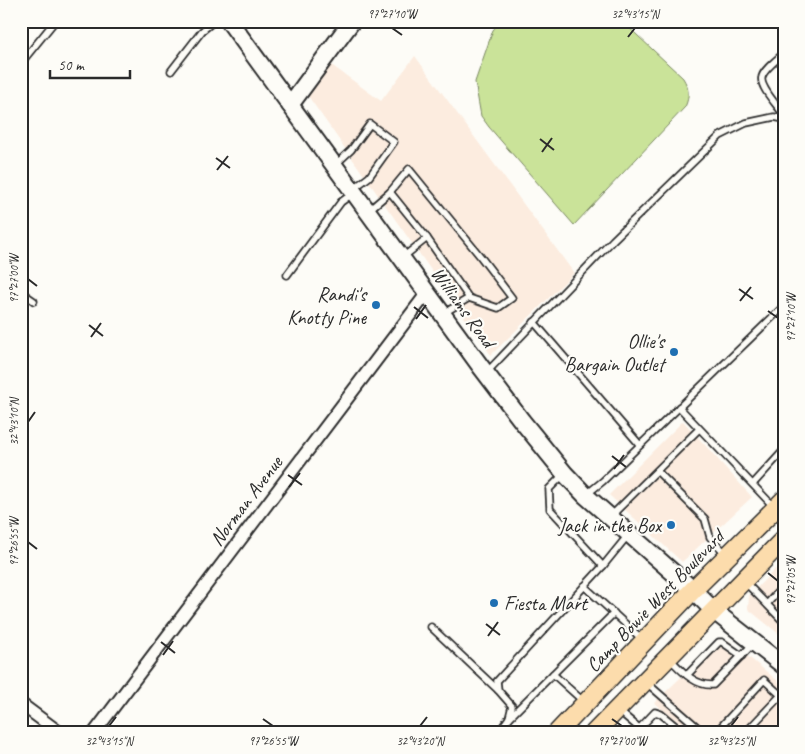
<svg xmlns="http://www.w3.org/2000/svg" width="805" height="754" viewBox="0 0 805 754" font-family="Caveat,sans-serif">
	<rect width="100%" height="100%" fill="#fdfcf7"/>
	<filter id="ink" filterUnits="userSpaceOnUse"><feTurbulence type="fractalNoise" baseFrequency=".02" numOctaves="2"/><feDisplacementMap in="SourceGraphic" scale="10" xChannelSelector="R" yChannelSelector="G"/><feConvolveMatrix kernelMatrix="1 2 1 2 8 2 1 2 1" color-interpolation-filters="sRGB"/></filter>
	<g filter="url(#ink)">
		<g fill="#fcecdf">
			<polygon points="415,56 574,273 491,355 308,96 330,64 381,101"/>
			<polygon points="683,421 752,497 682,562 609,495"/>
			<polygon points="784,560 784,638 748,609 749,596"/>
			<polygon points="721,639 728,640 784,686 784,733 692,733 654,703"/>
		</g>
		<path fill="#cae399" stroke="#7a8762" d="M501 21H622L683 78C689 88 690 96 685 107L574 225 489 127 481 116 475 82 493 30Z"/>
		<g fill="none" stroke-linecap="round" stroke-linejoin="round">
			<g stroke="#2b2b2b" stroke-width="9">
				<g id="lane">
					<path d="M784 53C778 59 764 69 762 77 759 87 778 106 784 115"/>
					<polyline points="21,63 55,21"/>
					<polyline points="171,71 202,31 214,21"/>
					<polyline points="336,164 351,150 370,124 394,142 369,177 353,189"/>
					<polyline points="390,192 427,238"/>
					<polyline points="369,210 390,192 409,169 480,256 512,298 498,308 469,298 444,313"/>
					<polyline points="402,258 427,238 469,298"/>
					<polyline points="287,275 341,202 352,194"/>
					<polyline points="21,292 34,301"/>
					<polyline points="534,322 640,445"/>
					<polyline points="487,372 613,240 720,136 746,123 774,117 784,119"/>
					<polyline points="679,407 774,507"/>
					<polyline points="21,429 21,441"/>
					<polyline points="657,471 705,519 710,537 726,554"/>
					<polyline points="563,475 549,489 550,509 603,566"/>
					<polyline points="753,484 784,450"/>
					<polyline points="587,494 603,481 784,306"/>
					<polyline points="612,515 699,429"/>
					<polyline points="745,582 784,622"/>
					<polyline points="584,586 643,640"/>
					<polyline points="767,604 784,585"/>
					<polyline points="431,627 498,690"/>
					<path d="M669 658C681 670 694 686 713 685L753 644"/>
					<polyline points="553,674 584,702"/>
					<polyline points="687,675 719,642 722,642 742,656"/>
					<polyline points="647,683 704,733"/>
					<polyline points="619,711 645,733"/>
					<polyline points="509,718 614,613"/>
					<polyline points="250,731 252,733"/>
					<polyline points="498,733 509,718 512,706 498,690 497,681 603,566 629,534"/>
					<polyline points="635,733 655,712 661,714 684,733"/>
					<polyline points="715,733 764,680 784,698"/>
					<polyline points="745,733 784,692"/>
				</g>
			</g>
			<g stroke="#2b2b2b" stroke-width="15">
				<g id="street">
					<polyline points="21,704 60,733"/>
					<polyline points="94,733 427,293"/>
				</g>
			</g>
			<g stroke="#2b2b2b" stroke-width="20">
				<g id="secondary">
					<polyline points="229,21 481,367 522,421 565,474 586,496 693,590 714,611 784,666"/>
					<polyline points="290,105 352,21"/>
				</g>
			</g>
			<g stroke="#2b2b2b" stroke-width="21">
				<g id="primary">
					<polyline points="557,733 693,590 784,500"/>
					<polyline points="594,733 784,539"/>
				</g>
			</g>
			<use href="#lane" stroke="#fdfcf7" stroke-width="5.5"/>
			<use href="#street" stroke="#fdfcf7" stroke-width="11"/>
			<use href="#secondary" stroke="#fdfcf7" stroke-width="16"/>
			<use href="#primary" stroke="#fcdcac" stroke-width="18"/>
		</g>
	</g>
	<path fill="none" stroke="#2b2b2b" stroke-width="2" d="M392 28 402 35M628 37 635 28M540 139 554 150M542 152 552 138M216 158 230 168M217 170 228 156M28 279 37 286M739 289 753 299M740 301 751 287M414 307 428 318M768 311 778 318M416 319 426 305M89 325 103 336M91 337 101 323M28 422 35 412M612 456 626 467M614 469 624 455M288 475 302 485M289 487 300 473M28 542 37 549M768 573 778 581M486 624 500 635M488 636 498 622M161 642 175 653M163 655 173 641M263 719 273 726M612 719 622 726M109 726 116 717M420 726 427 717M731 726 738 717"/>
	<g fill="#1f6fb2" stroke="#fdfcf7" stroke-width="2">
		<circle cx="376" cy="305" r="5"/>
		<circle cx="674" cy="352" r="5"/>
		<circle cx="671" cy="525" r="5"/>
		<circle cx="494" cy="603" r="5"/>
	</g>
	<g text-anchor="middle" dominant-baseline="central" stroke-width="4.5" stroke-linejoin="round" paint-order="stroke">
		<g font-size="20" fill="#2b2b2b" stroke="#fdfcf7" text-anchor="end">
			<text x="366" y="294">Randi's<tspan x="366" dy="23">Knotty Pine</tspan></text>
			<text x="664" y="341">Ollie's<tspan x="664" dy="23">Bargain Outlet</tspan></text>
			<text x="661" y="525">Jack in the Box</text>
			<text x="504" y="603" text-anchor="start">Fiesta Mart</text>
		</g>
		<g font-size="20" fill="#2b2b2b" stroke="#fdfcf7">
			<text transform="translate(463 307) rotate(54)">Williams Road</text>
			<text transform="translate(246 501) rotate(-53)">Norman Avenue</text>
			<text transform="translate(655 601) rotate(-46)">Camp Bowie West Boulevard</text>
		</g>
	</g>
	<rect width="805" height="754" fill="none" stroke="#fdfcf7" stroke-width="55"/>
	<path d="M50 70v8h80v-8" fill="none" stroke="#2b2b2b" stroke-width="2.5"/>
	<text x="58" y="70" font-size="15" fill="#2b2b2b" stroke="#fdfcf7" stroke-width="4" paint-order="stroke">50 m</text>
	<rect x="28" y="28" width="750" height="698" fill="none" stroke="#2b2b2b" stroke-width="2"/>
	<g font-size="12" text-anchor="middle" fill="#2b2b2b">
		<text x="392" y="18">97°27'10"W</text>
		<text x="635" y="18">32°43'15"N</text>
		<text transform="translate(14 279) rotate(-90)" y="4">97°27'00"W</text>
		<text transform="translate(791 318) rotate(-90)" y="4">97°27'10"W</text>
		<text transform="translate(14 422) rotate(-90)" y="4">32°43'10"N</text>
		<text transform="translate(14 542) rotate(-90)" y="4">97°26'55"W</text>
		<text transform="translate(791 581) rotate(-90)" y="4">97°27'05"W</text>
		<text x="109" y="745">32°43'15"N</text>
		<text x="273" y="745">97°26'55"W</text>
		<text x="420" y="745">32°43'20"N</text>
		<text x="622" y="745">97°27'00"W</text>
		<text x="731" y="745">32°43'25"N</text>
	</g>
</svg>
